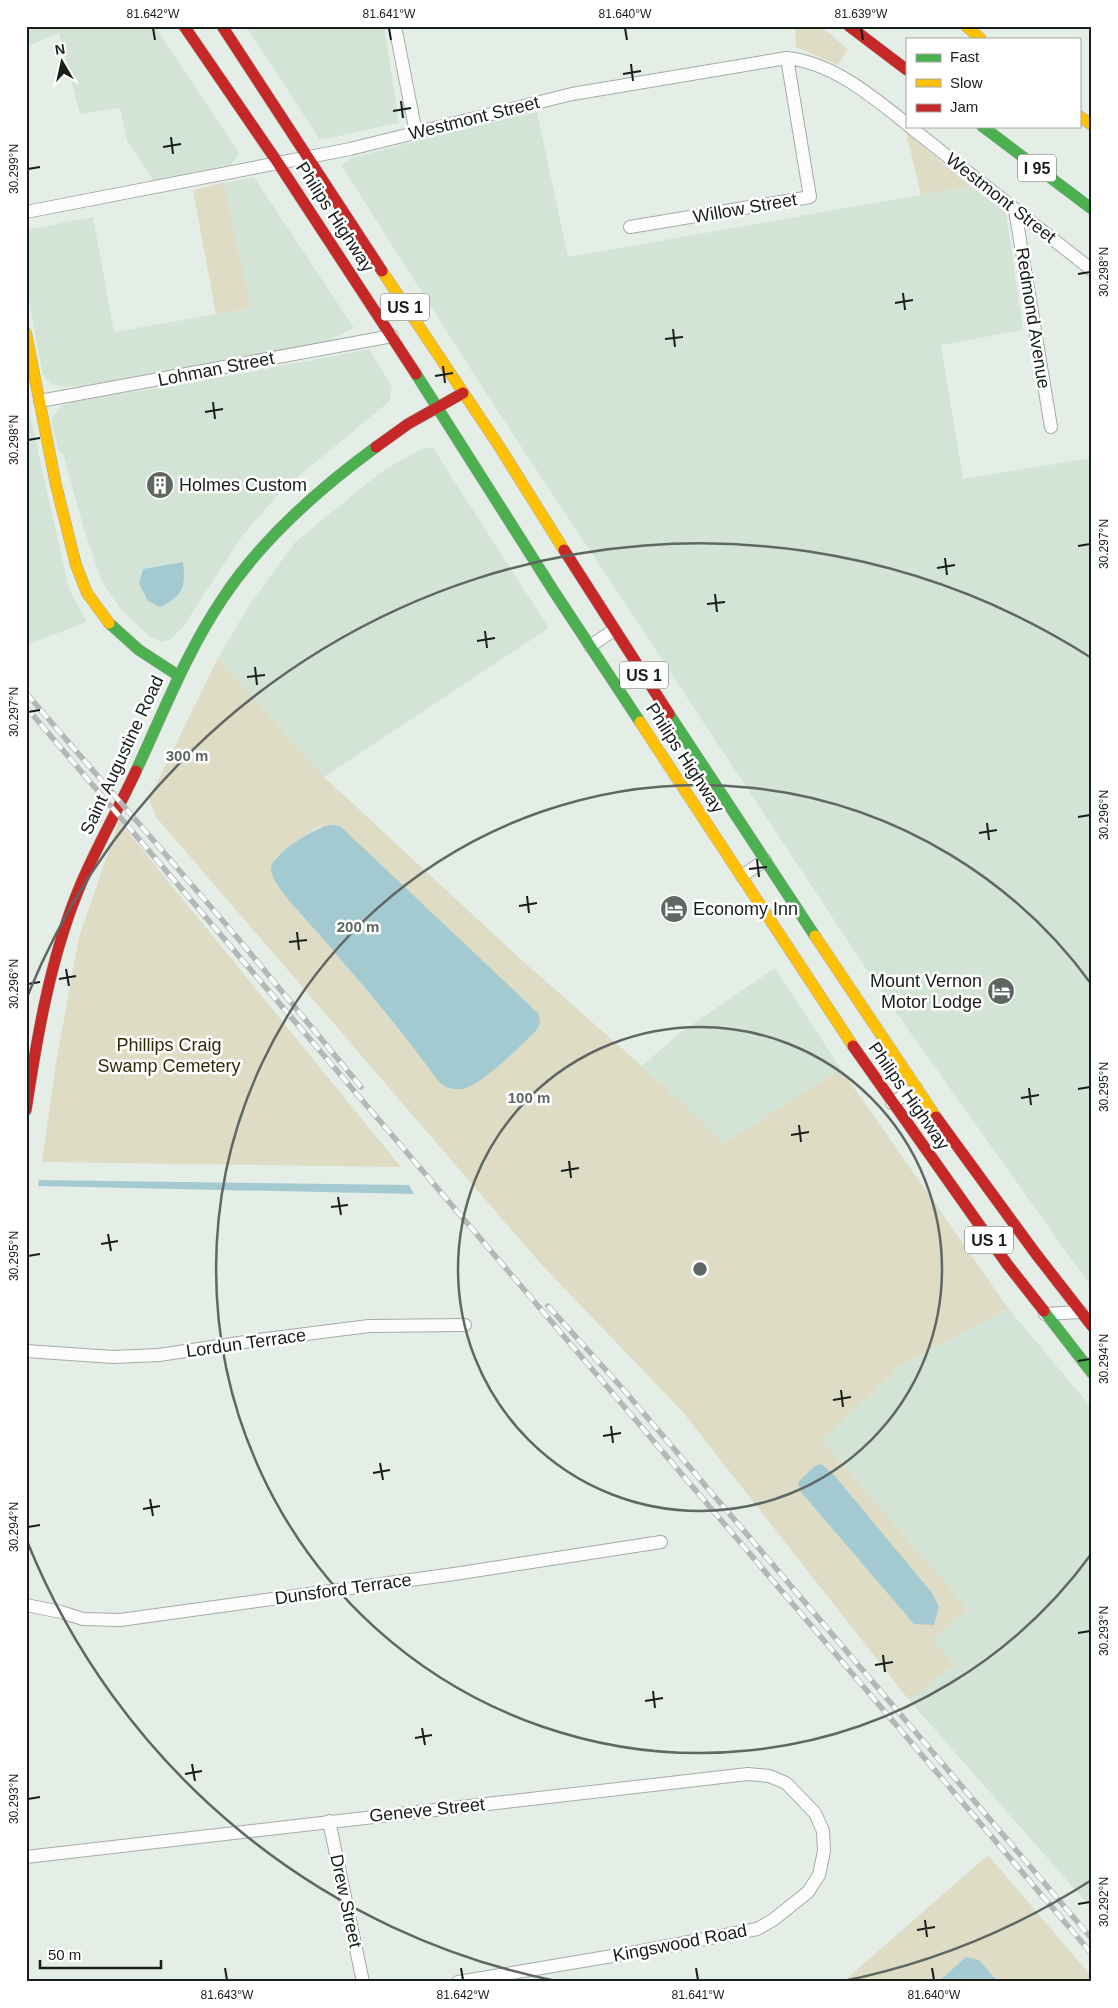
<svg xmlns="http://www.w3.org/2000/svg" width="1118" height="2008" viewBox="0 0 1118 2008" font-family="Arial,sans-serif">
	<rect width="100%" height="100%" fill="#e4eee7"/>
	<g fill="#d3e4d7">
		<polygon points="26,26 155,26 239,153 232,164 155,182 127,141 120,108 80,114 59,33 26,47"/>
		<polygon points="246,26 384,26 399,123 320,140"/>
		<polygon points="537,112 568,257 970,186 1006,211 1023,330 941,345 963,479 1092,458 1092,1288 885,997 491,401 341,165 351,158 474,126"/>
		<polygon points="254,177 354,328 326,342 297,348 118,382 65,387 52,385 43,375 37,346 26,282 26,230 93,217 114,332 251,308 224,183"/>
		<polygon points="369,349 392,386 390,401 282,490 242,536 183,627 171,639 162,642 150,637 120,608 102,582 83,526 63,453 59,453 51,419 62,405 78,400 191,383"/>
		<polygon points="26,398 69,589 87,622 26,645"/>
		<polygon points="424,448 433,448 549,628 324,777 218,658 251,602 296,541 384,470"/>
		<polygon points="775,968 841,1069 724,1143 642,1066 681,1032"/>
		<polygon points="1008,1308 1092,1408 1092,1909 909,1700 953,1666 933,1640 968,1609 822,1441 900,1366"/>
	</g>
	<g fill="#dedcc5" fill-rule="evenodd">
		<polygon points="795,26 820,26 848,49 838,65 796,47"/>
		<polygon points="906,132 970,186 921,195"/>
		<polygon points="224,183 251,308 216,314 193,190"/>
		<path d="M218 658 324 777 526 964 642 1066 724 1143 841 1069 1008 1308 900 1366 822 1441 968 1609 933 1640 954 1665 909 1700 682 1411 540 1263 156 817 149 799ZM321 826 377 862 538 1013C541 1021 541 1024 536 1031L497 1066 445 1087 355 976 278 885 272 875 274 859 313 830Z"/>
		<polygon points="119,821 401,1167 42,1162 56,1063 79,937"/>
		<polygon points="988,1855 1092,1977 1092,1982 998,1982 979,1960 966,1957 938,1982 843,1982"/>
	</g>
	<g fill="#a3c9d1">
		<path d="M183 562C186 587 183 596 160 607L148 601 139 584 143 569Z"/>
		<path d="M330 825 340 826 538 1013C541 1021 541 1024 536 1031 520 1046 482 1085 462 1089 453 1090 446 1088 440 1083 397 1025 350 969 302 915 294 906 270 881 271 868 272 854 316 827 330 825Z"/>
		<polygon points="39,1180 409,1185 414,1194 38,1186"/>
		<polygon points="821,1464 834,1475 932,1593 939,1607 934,1625 914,1624 801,1492 798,1482 815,1466"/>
		<polygon points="966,1957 979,1960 998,1982 938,1982"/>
	</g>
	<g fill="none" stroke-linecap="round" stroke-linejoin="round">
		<g stroke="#a4aba6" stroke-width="14">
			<g id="street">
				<polyline points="395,26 416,133"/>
				<polyline points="909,126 1092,270"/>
				<polyline points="1015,210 1051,427"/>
				<path d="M26 212 350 149 572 94 787 58C833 63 872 96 907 124"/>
				<polyline points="630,227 810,197 787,58"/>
				<polyline points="40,401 392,336"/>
				<polyline points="590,646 614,630"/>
				<polyline points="742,876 765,860"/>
				<polyline points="892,1103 916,1088"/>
				<polyline points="1045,1314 1081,1312"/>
				<polyline points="26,1351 113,1357 159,1355 258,1340 369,1326 465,1325"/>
				<polyline points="26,1605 61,1612 83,1619 120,1620 454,1574 661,1542"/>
				<polyline points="329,1821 363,1982"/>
				<polyline points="26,1857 748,1774 769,1776 786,1783 815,1813 823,1831 824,1851 819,1875 808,1892 773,1920 757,1929 642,1951 458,1982"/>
			</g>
		</g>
		<g stroke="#a4aba6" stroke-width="12">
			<g id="fast">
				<polyline points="982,126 1092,209"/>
				<polyline points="416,374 553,590 640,722"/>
				<polyline points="109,623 139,650 179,676"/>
				<polyline points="669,714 815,936"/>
				<path d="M136 771C163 713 187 651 223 598 262 539 320 488 376 447"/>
				<polyline points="1044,1311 1092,1373"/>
			</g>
		</g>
		<g stroke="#a4aba6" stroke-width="12">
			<g id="slow">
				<polyline points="966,26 981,39"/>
				<polyline points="1079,116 1092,125"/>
				<polyline points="382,271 499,446 564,550"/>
				<polyline points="26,333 56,485 76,565 87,593 109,623"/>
				<polyline points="640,722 853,1046"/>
				<polyline points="815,936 936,1117"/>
			</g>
		</g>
		<g stroke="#a4aba6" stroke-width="12">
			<g id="jam">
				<polyline points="184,26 278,163 416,374"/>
				<polyline points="222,26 382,271"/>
				<polyline points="849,26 907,70"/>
				<polyline points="376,447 408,424 463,393"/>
				<polyline points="564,550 669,714"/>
				<polyline points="853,1046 1007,1264 1044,1311"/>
				<path d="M26 1110C37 1037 50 960 78 891 94 851 118 810 136 771"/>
				<polyline points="936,1117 1036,1254 1092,1326"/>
			</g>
		</g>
		<use href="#street" stroke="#fbfcfb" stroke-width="12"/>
		<use href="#fast" stroke="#4caf50" stroke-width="11"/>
		<use href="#slow" stroke="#ffc107" stroke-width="11"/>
		<use href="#jam" stroke="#c62828" stroke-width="11"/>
		<g stroke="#b4b7b6" stroke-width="5.5">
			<g id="rail">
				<polyline points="26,693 236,936 361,1087"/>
				<polyline points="26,707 1092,1954"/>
				<polyline points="548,1306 623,1389 1092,1939"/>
			</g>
		</g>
		<use href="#rail" stroke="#fff" stroke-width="4" stroke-dasharray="11" stroke-linecap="butt"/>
	</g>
	<path fill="none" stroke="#181e1a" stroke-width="2" d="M153 28 155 40M389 28 391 40M625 28 627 40M861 28 863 40M631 64 633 81M623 74 641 71M401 101 403 118M393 111 411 108M171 137 173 154M163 147 181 144M28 169 40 167M1078 274 1090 272M903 293 905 310M895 303 913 300M673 329 675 347M665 339 683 337M443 366 445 383M435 376 453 373M213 402 215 419M205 412 223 409M28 440 40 438M1078 546 1090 544M945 558 947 575M937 568 955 565M715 594 717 612M707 604 725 602M485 631 487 648M477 641 495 638M255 667 257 685M247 677 265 675M28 712 40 710M1078 817 1090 815M987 823 989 840M979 833 997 830M757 859 759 877M749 869 767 867M527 896 529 913M519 906 537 903M297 932 299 950M289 942 307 940M66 969 69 986M59 979 76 976M28 984 40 982M1029 1088 1031 1105M1078 1089 1090 1087M1021 1098 1039 1095M799 1125 801 1142M791 1135 809 1132M569 1161 571 1178M561 1171 579 1168M338 1197 341 1215M331 1207 348 1205M108 1234 111 1251M101 1244 118 1241M28 1256 40 1254M1078 1361 1090 1359M841 1390 843 1407M833 1400 851 1397M611 1426 613 1443M603 1436 621 1433M380 1463 383 1480M373 1473 390 1470M150 1499 153 1516M143 1509 160 1506M28 1527 40 1525M1078 1633 1090 1631M883 1655 885 1672M875 1665 893 1662M653 1691 655 1708M645 1701 663 1698M422 1728 425 1745M415 1738 432 1735M192 1764 195 1781M185 1774 202 1771M28 1799 40 1797M1078 1904 1090 1902M925 1920 927 1937M917 1930 935 1927M225 1968 227 1980M461 1968 463 1980M696 1968 698 1980M932 1968 934 1980"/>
	<g fill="none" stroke="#5f6762" stroke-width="2.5">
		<circle cx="700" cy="1269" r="242"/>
		<path d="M1092 1553A484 484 0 1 1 1092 985"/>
		<path d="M1090 1881A726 726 0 0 1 839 1982M561 1982A726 726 0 0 1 27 1541M27 997A726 726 0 0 1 1090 657"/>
	</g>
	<defs>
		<g id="building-disc" transform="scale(1.4375)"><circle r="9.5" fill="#5f6762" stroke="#fff"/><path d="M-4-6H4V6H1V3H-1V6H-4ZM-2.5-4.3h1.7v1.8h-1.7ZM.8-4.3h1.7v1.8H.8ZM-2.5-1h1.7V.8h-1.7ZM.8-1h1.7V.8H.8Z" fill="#fff"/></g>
		<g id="hotel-disc" transform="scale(1.4375)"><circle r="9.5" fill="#5f6762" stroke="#fff"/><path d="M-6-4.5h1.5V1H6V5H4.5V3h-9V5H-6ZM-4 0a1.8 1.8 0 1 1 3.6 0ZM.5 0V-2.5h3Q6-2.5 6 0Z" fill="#fff"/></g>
	</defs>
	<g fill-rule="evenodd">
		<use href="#building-disc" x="160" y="485"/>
		<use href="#hotel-disc" x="674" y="909"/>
		<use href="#hotel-disc" x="1001" y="991"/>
	</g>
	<g text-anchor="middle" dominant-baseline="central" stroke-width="5" stroke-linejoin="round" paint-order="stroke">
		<g fill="#fff" stroke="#5d625f" stroke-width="1">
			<rect x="1018" y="154.5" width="38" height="27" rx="4"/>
			<rect x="381" y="293.5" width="48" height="27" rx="4"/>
			<rect x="620" y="661.5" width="48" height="27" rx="4"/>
			<rect x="965" y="1226.5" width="48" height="27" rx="4"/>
		</g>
		<g font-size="16" font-weight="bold" fill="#181e1a">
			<text x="1037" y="168">I 95</text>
			<text x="405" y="307">US 1</text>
			<text x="644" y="675">US 1</text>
			<text x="989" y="1240">US 1</text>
		</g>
		<g font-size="18" fill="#181e1a" stroke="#fff">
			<text transform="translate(474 118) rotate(-14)">Westmont Street</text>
			<text transform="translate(1001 198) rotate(38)">Westmont Street</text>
			<text transform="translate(745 208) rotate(-10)">Willow Street</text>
			<text transform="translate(335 217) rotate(57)">Philips Highway</text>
			<text transform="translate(1033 318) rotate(81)">Redmond Avenue</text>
			<text transform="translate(216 369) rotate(-11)">Lohman Street</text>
			<text transform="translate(122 755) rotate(-65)">Saint Augustine Road</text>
			<text transform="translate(685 758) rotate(57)">Philips Highway</text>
			<text transform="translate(909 1096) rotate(55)">Philips Highway</text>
			<text transform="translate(246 1343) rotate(-8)">Lordun Terrace</text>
			<text transform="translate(343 1589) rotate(-8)">Dunsford Terrace</text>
			<text transform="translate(427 1810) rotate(-6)">Geneve Street</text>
			<text transform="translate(346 1901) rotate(78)">Drew Street</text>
			<text transform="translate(680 1943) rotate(-11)">Kingswood Road</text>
		</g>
		<g font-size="18" fill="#181e1a" stroke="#fff" text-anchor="start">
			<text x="179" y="485">Holmes Custom</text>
			<text x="693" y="909">Economy Inn</text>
			<text x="982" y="981" text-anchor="end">Mount Vernon<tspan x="982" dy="21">Motor Lodge</tspan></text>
		</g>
		<g font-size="18" fill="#332805" stroke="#fff">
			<text x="169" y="1045">Phillips Craig<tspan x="169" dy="21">Swamp Cemetery</tspan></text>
		</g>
	</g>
	<circle cx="700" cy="1269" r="8" fill="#5f6762" stroke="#fff" stroke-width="2.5"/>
	<g font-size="15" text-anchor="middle" font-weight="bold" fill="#5f6762" stroke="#fff" stroke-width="5" stroke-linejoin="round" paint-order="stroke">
		<text x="187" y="761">300 m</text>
		<text x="358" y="932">200 m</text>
		<text x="529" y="1103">100 m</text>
	</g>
	<rect width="1118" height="2008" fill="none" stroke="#ffffff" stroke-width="55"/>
	<rect x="906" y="38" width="175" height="90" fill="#ffffff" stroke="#a3a5a3"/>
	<rect x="916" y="54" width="25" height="8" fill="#4caf50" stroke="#a3a5a3"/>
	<text x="950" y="62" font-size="15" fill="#181e1a">Fast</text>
	<rect x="916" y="79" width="25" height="8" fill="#ffc107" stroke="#a3a5a3"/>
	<text x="950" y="88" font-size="15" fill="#181e1a">Slow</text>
	<rect x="916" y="104" width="25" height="8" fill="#c62828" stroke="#a3a5a3"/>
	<text x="950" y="112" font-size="15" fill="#181e1a">Jam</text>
	<g transform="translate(62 62) rotate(351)" stroke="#ffffff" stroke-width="4" paint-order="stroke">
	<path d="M0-4L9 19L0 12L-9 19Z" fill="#181e1a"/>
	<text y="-8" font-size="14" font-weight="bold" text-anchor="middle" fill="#181e1a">N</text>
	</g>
	<path d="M40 1960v8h121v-8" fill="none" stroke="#181e1a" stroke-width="2.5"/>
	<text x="48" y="1960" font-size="15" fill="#181e1a" stroke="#ffffff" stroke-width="4" paint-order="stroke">50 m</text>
	<rect x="28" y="28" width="1062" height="1952" fill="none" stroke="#181e1a" stroke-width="2"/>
	<g font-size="12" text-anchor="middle" fill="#181e1a">
		<text x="153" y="18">81.642°W</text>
		<text x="389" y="18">81.641°W</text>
		<text x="625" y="18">81.640°W</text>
		<text x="861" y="18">81.639°W</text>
		<text transform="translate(14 169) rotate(-90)" y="4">30.299°N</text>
		<text transform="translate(1104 272) rotate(-90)" y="4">30.298°N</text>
		<text transform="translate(14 440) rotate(-90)" y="4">30.298°N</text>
		<text transform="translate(1104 544) rotate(-90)" y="4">30.297°N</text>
		<text transform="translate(14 712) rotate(-90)" y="4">30.297°N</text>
		<text transform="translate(1104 815) rotate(-90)" y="4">30.296°N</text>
		<text transform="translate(14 984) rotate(-90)" y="4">30.296°N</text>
		<text transform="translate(1104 1087) rotate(-90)" y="4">30.295°N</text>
		<text transform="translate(14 1256) rotate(-90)" y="4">30.295°N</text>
		<text transform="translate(1104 1359) rotate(-90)" y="4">30.294°N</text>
		<text transform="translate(14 1527) rotate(-90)" y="4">30.294°N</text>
		<text transform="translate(1104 1631) rotate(-90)" y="4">30.293°N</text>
		<text transform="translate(14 1799) rotate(-90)" y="4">30.293°N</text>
		<text transform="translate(1104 1902) rotate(-90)" y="4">30.292°N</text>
		<text x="227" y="1999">81.643°W</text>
		<text x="463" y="1999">81.642°W</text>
		<text x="698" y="1999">81.641°W</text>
		<text x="934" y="1999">81.640°W</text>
	</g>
</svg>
